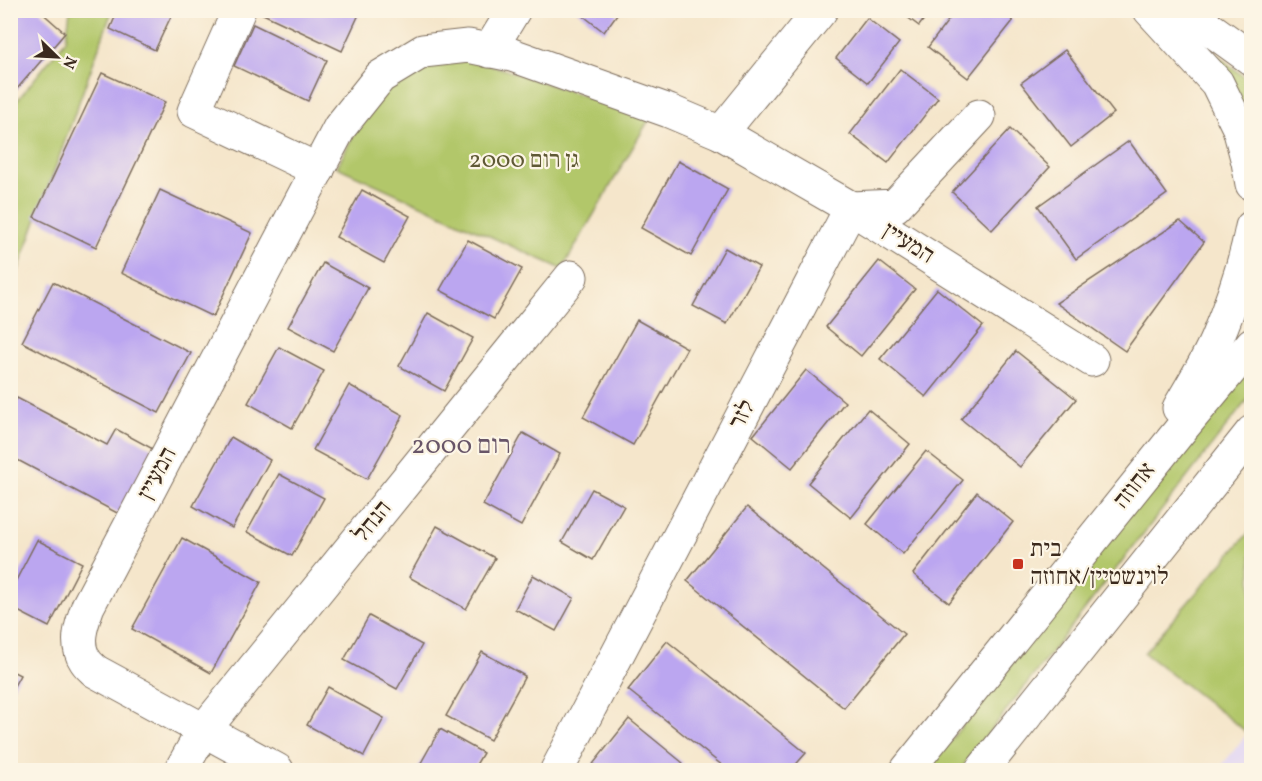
<svg xmlns="http://www.w3.org/2000/svg" width="1262" height="781" viewBox="0 0 1262 781" font-family="Vollkorn,'Frank Ruhl Libre',serif">
	<rect width="100%" height="100%" fill="#fcf5e5"/>
	<filter id="ink" filterUnits="userSpaceOnUse"><feTurbulence type="fractalNoise" baseFrequency=".0167" numOctaves="2"/><feDisplacementMap in="SourceGraphic" scale="12" xChannelSelector="R" yChannelSelector="G"/><feConvolveMatrix kernelMatrix="1 2 1 2 8 2 1 2 1" color-interpolation-filters="sRGB"/></filter>
	<filter id="wash" filterUnits="userSpaceOnUse"><feTurbulence type="fractalNoise" baseFrequency=".008" numOctaves="4" result="noise"/><feDisplacementMap in="SourceGraphic" scale="24" xChannelSelector="R" yChannelSelector="G"/><feGaussianBlur stdDeviation="1.35" result="paint"/><feColorMatrix in="noise" values="0 0 0 0 0 0 0 0 0 0 0 0 0 0 0 0 0 1.4 0 .05"/><feComposite in="paint" operator="in"/></filter>
	<g filter="url(#wash)">
		<rect width="100%" height="100%" fill="#f5e6cb"/>
		<polygon fill="#e0d4f4" points="1251,729 1251,770 1218,770 1248,733"/>
		<g fill="#b2c76b" stroke="#767844" stroke-width="1.5">
			<polygon points="70,11 112,11 11,290 11,108 66,40"/>
			<polygon points="1210,50 1251,82 1251,132 1230,84"/>
			<polygon points="470,58 650,118 562,269 337,167 354,134 385,89 431,59"/>
			<polygon points="1251,362 1251,395 960,770 927,770"/>
			<polygon points="1251,530 1252,729 1248,733 1144,653"/>
		</g>
		<g id="blocks">
			<g fill="#bba6f0">
				<polygon points="10,10 39,10 65,33 10,97"/>
				<polygon points="118,10 174,10 155,50 110,29"/>
				<polygon points="262,10 361,10 342,51 261,13"/>
				<polygon points="576,10 620,10 604,32"/>
				<polygon points="898,10 931,10 919,26"/>
				<polygon points="956,10 1000,10 1013,21 968,78 928,47"/>
				<polygon points="867,18 899,43 868,83 836,58"/>
				<polygon points="253,24 327,60 308,101 234,66"/>
				<polygon points="1065,50 1114,113 1071,147 1021,83"/>
				<polygon points="900,69 938,98 888,163 850,134"/>
				<polygon points="102,73 165,102 96,247 34,217"/>
				<polygon points="1010,129 1050,167 992,230 952,192"/>
				<polygon points="1129,141 1167,194 1076,259 1038,206"/>
				<polygon points="678,161 728,189 691,256 641,228"/>
				<polygon points="160,190 252,233 213,317 121,273"/>
				<polygon points="362,190 410,216 384,263 336,237"/>
				<polygon points="1180,221 1204,242 1125,351 1056,303"/>
				<polygon points="468,240 522,269 494,319 440,290"/>
				<polygon points="725,248 759,267 727,324 693,306"/>
				<polygon points="879,261 915,289 861,356 826,327"/>
				<polygon points="323,263 368,288 333,351 288,327"/>
				<polygon points="53,282 191,353 159,413 22,342"/>
				<polygon points="937,289 983,326 926,397 880,359"/>
				<polygon points="428,313 473,338 444,391 399,366"/>
				<polygon points="637,320 687,348 633,445 583,417"/>
				<polygon points="279,347 324,371 292,428 248,403"/>
				<polygon points="1016,351 1076,399 1020,467 961,419"/>
				<polygon points="806,370 845,402 792,468 753,436"/>
				<polygon points="349,385 403,415 367,479 313,450"/>
				<polygon points="17,398 107,445 116,429 153,449 119,514 10,456 10,410"/>
				<polygon points="868,409 910,444 851,518 808,483"/>
				<polygon points="523,433 560,454 521,526 483,505"/>
				<polygon points="231,437 270,460 232,528 193,506"/>
				<polygon points="926,451 963,480 903,554 867,524"/>
				<polygon points="279,474 324,498 292,556 247,532"/>
				<polygon points="592,489 624,506 593,560 562,542"/>
				<polygon points="977,492 1013,522 949,603 913,574"/>
				<polygon points="747,507 904,634 844,708 687,581"/>
				<polygon points="437,526 495,558 466,609 409,577"/>
				<polygon points="182,538 261,582 211,673 132,629"/>
				<polygon points="37,540 82,563 49,627 10,607 10,592"/>
				<polygon points="533,575 574,598 556,631 515,609"/>
				<polygon points="369,616 422,645 397,689 344,660"/>
				<polygon points="667,641 806,753 791,770 728,770 628,690"/>
				<polygon points="482,652 525,676 490,740 446,716"/>
				<polygon points="10,670 20,675 10,693"/>
				<polygon points="328,687 384,718 364,756 307,725"/>
				<polygon points="629,719 683,763 677,770 601,770 593,764"/>
				<polygon points="440,729 483,753 473,770 417,770"/>
			</g>
		</g>
	</g>
	<g filter="url(#ink)">
		<use href="#blocks" fill-opacity="0" stroke="#7c6c5b" stroke-width="1.5"/>
		<g fill="none" stroke-linecap="round" stroke-linejoin="round">
			<g stroke="#7c6c5b" stroke-width="35">
				<g id="street">
					<polyline points="239,10 194,111 318,170"/>
					<polyline points="489,51 514,10"/>
					<polyline points="721,133 821,10"/>
					<polyline points="851,208 895,206 979,116"/>
					<polyline points="181,770 203,731 571,277"/>
					<path d="M277 770 95 671C92 668 87 664 85 660 74 643 82 623 88 606L340 127 380 77 423 51 468 46 512 55 669 111 721 133 851 208 1092 360"/>
					<polyline points="557,770 851,208"/>
				</g>
			</g>
			<g stroke="#7c6c5b" stroke-width="35">
				<g id="secondary">
					<polyline points="1150,10 1217,83 1239,128 1248,162 1252,184"/>
					<polyline points="1184,10 1252,59"/>
					<path d="M1179 408C1192 385 1207 362 1217 338 1232 302 1245 265 1252 227"/>
					<polyline points="907,770 1182,428 1252,344"/>
					<polyline points="982,770 1252,432"/>
				</g>
			</g>
			<use href="#street" stroke="#fff" stroke-width="33"/>
			<use href="#secondary" stroke="#fff" stroke-width="33"/>
		</g>
	</g>
	<rect fill="#c8321e" stroke="#fcf5e5" stroke-width="2" x="1012" y="558" width="12" height="12" rx="3"/>
	<g text-anchor="middle" dominant-baseline="central" stroke-width="4.5" stroke-linejoin="round" paint-order="stroke">
		<g font-size="24" fill="#5f5935" stroke="#fcf5e5">
			<text x="524" y="161">גן רום 2000</text>
		</g>
		<g font-size="24" fill="#3b2a1e" stroke="#fcf5e5">
			<text transform="translate(908 244) rotate(32)">המעיין</text>
			<text transform="translate(743 415) rotate(-62)">לזר</text>
			<text transform="translate(158 474) rotate(-62)">המעיין</text>
			<text transform="translate(1135 486) rotate(-51)">אחוזה</text>
			<text transform="translate(373 522) rotate(-51)">הנחל</text>
		</g>
		<g font-size="24" fill="#3b2a1e" stroke="#fcf5e5" text-anchor="start">
			<text x="1030" y="550">בית<tspan x="1030" dy="28">לוינשטיין/אחוזה</tspan></text>
		</g>
		<g font-size="26" fill="#685568" stroke="#fcf5e5">
			<text x="461" y="446">רום 2000</text>
		</g>
	</g>
	<rect width="1262" height="781" fill="none" stroke="#fcf5e5" stroke-width="36"/>
	<g transform="translate(57 57) rotate(114)" stroke="#fcf5e5" stroke-width="4.5" paint-order="stroke">
	<path d="M0-4.5L10 22L0 15L-10 22Z" fill="#3b2a1e"/>
	<text y="-9" font-size="16" font-weight="bold" text-anchor="middle" fill="#3b2a1e">N</text>
	</g>
</svg>
